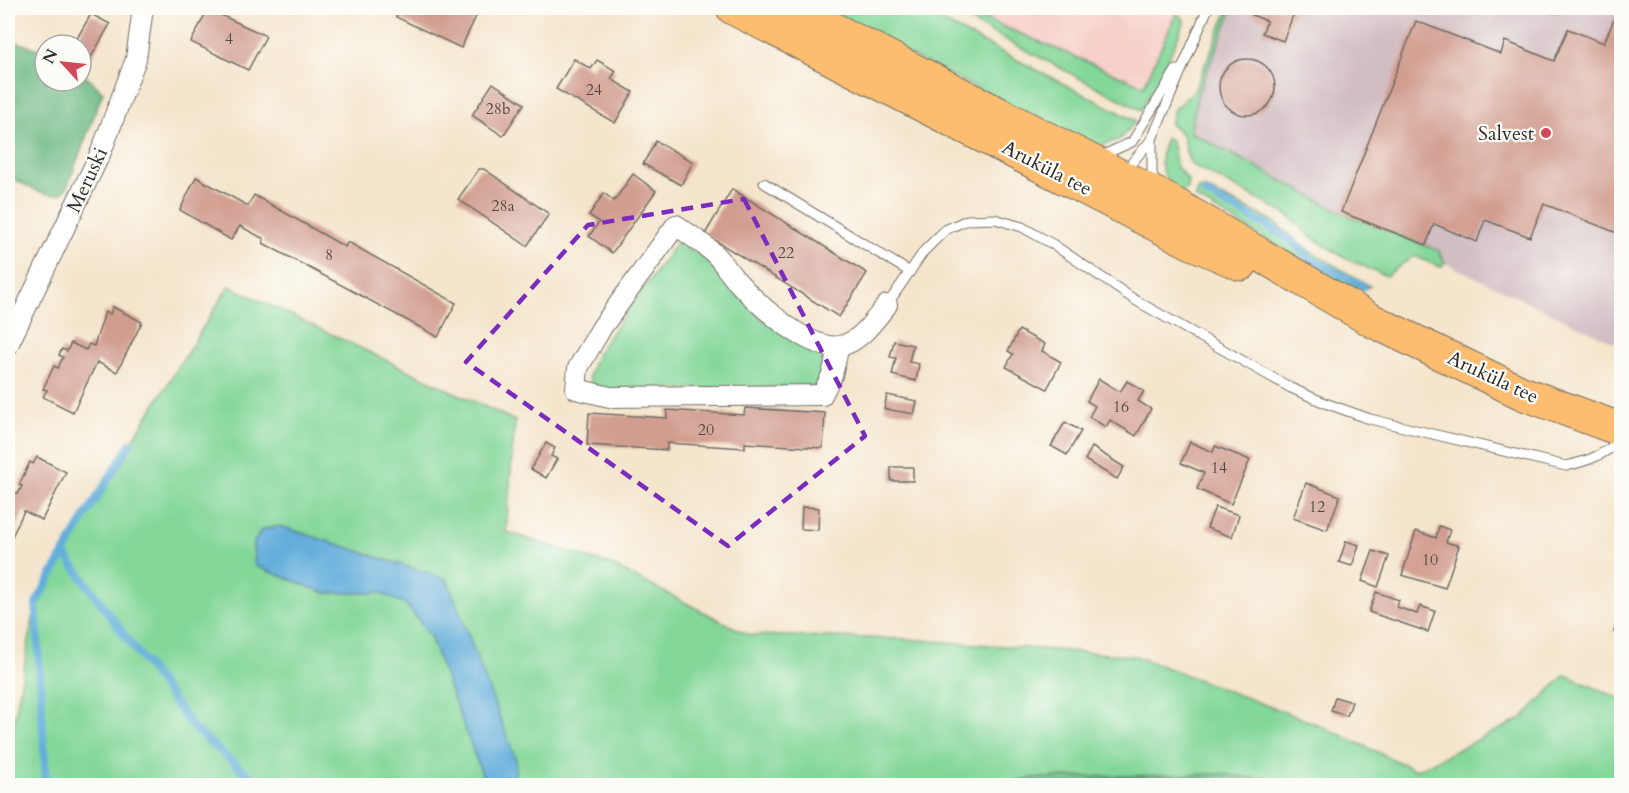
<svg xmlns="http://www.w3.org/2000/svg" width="1629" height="793" viewBox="0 0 1629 793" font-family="Cardo,serif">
	<rect width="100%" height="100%" fill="#fdfcf7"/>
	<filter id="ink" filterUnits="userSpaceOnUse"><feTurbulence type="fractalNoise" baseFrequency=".0167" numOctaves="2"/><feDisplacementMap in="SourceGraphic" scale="12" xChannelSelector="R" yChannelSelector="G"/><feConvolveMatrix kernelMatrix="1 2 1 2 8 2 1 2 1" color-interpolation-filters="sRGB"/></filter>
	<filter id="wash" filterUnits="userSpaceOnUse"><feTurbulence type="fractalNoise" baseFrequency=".008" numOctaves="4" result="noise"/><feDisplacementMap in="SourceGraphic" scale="24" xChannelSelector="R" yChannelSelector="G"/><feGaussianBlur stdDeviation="1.35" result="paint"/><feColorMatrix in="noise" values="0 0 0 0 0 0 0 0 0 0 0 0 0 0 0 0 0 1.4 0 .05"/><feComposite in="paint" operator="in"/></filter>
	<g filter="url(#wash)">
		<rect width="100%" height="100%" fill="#f4e5cc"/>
		<polygon fill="#f7d0ca" points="944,8 1185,8 1141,110"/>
		<polygon fill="#d2bec2" points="1233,8 1621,8 1621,346 1445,263 1439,251 1341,212 1190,132 1198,93"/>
		<g fill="#83d799" stroke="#578162" stroke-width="1.5">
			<polygon points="817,8 916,8 1136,121 1120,139 1094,148"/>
			<path d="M1229 8H1233L1198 93 1190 132 1341 212 1439 251 1445 263 1441 267 1414 256 1386 276 1345 258 1311 237 1289 216 1273 207 1192 165C1180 149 1191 136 1170 124L1174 109 1194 91Z"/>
			<polygon points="969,12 1144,86 1176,14 1183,18 1184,23 1161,75 1141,110 966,19"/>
			<path d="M1166 138 1172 142 1177 167 1188 180 1187 188 1181 194C1161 178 1156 163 1166 138Z"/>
			<polygon points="1204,188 1273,221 1311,252 1370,286 1362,290 1353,289 1195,198 1199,189"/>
			<polygon points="677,242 718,265 762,319 803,341 833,351 827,387 593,390 589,375 597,353"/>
			<polygon points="229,286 515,421 506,532 611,565 749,635 906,639 1135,656 1319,725 1416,770 1521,719 1565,675 1621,699 1621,785 1302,786 1222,774 1033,778 992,786 8,786 8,754 36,603 86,515"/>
		</g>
		<g fill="#6ab881" stroke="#4a7256" stroke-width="1.5">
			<path d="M8 35 16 42 45 51V81H81V72L103 92 66 190C51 204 23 183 8 176Z"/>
			<polygon points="1222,774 1302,785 992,785 1033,778"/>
		</g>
		<polygon fill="#63aedb" stroke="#476c83" stroke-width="1.5" points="280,526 447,579 516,760 515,777 506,785 486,785 430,636 406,604 380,593 325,593 255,566 253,545 261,530"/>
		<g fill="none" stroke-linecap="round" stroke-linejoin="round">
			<g stroke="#63aedb" stroke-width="8">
				<polyline points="1205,193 1275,230 1297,245 1310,259 1363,286"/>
				<polyline points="64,553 194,729 261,786"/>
				<polyline points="46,786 36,603 86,515 130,444"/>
			</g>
		</g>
		<g id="blocks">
			<g fill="#d19d90">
				<polygon points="401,8 480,8 461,48 396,17"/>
				<polygon points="1255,8 1296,8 1283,41 1262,33 1267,21 1252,15"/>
				<polygon points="208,9 266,36 248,70 191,42"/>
				<polygon points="1617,12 1622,13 1622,235 1544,204 1530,237 1485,220 1477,242 1434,224 1426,245 1341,212 1416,21 1501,54 1505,41 1554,61 1568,29 1604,43"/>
				<polygon points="91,14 110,24 89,61 81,57 81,45 73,45"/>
				<circle cx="1247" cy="87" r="28"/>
				<polygon points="574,59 591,69 597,60 616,71 611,79 633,92 615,123 556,89"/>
				<polygon points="493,83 524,104 503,136 472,115"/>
				<polygon points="656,141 693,162 681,185 643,164"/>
				<polygon points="479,169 484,169 549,214 527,246 458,199"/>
				<polygon points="633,174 656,191 612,253 589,236 599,222 589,215 604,193 614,201"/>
				<polygon points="196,177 248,206 254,195 345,247 348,242 456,303 438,337 263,243 264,239 240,226 231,240 180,210"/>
				<polygon points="732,189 867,273 839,317 705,234"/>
				<polygon points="113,307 142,322 117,372 97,362 73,412 43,397 47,390 43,389 51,372 54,366 58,368 63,357 59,355 62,349 67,351 71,343 86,350 89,344 94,346 105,312 110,314"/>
				<polygon points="1019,330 1045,344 1042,351 1061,362 1047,389 1006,367 1013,354 1008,351"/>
				<polygon points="894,341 913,345 909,362 919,364 916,381 892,375 896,358 890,357"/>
				<polygon points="1099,379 1120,392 1127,381 1144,391 1138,401 1151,409 1136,436 1110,420 1106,427 1089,417 1095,406 1087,401"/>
				<polygon points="887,395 917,401 914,414 884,409"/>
				<polygon points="745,408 825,413 823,448 745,443 745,448 667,443 667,450 587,445 589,413 667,418 667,410 744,415"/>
				<polygon points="1065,422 1081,431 1067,455 1051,446"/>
				<polygon points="1190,442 1213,452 1215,446 1250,460 1231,504 1197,489 1204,473 1181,463"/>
				<polygon points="546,443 555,448 551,456 557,459 546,478 531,469"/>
				<polygon points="1092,447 1124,467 1117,479 1085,460"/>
				<polygon points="37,457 66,472 42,520 24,511 8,545 8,497 12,499 15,492 18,494 22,486 19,485 30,462 33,464"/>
				<rect x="891" y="467" width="22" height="14"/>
				<polygon points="1306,483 1340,496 1327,530 1293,518"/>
				<polygon points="802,507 819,508 818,530 801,529"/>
				<polygon points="1215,507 1239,515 1232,537 1207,528"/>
				<polygon points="1439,526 1450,530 1446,542 1459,546 1445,588 1402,575 1416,531 1436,538"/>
				<polygon points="1346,541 1359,545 1352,566 1339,562"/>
				<polygon points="1373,551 1389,556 1378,587 1362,581"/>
				<polygon points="1376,592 1399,600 1397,607 1417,614 1420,606 1435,611 1428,632 1369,612"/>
				<polygon points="1621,613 1622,613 1622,634 1614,632"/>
				<polygon points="1335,697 1352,702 1347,716 1331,711"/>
			</g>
		</g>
	</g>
	<g filter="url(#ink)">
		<use href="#blocks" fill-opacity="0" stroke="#716c63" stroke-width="1.5"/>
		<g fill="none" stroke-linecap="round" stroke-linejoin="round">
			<g stroke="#716c63" stroke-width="11">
				<g id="lane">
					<polyline points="1553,8 1560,8"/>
					<polyline points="1152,140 1152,173 1156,185"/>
					<polyline points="1101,156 1132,142 1176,70"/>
					<polyline points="1124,172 1152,139 1208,8"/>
					<polyline points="764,183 910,272"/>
					<path d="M887 305 924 251 945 230 967 220 995 219 1022 227 1054 245 1135 300 1291 388 1325 403 1370 419 1566 466C1588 461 1605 455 1622 438"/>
				</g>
			</g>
			<g stroke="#716c63" stroke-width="22">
				<g id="street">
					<polyline points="8,345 101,152 136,59 143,8"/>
					<path d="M839 346 832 375 822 395 610 397 576 389 578 368 602 327 676 225C689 235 705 244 717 256 723 263 728 271 734 278 753 300 807 351 839 346 860 343 875 319 887 305"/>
				</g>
			</g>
			<g stroke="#716c63" stroke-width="35">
				<g id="highway">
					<polyline points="733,8 1192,243 1241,264"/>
					<polyline points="792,8 1169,201 1373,321 1522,393 1622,430"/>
				</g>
			</g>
			<use href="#lane" stroke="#fff" stroke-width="9"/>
			<use href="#street" stroke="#fff" stroke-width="20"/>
			<use href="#highway" stroke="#fcbd6f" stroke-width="33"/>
		</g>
	</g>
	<path fill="none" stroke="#7b2cbf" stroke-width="4.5" stroke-dasharray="12 8" stroke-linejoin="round" d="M744 199 865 436 728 546 466 362 588 225Z"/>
	<circle fill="#d1495b" stroke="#fdfcf7" stroke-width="2" cx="1546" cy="133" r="6"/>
	<g text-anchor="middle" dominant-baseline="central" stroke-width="4.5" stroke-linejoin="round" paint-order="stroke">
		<g font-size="16" fill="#544844">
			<text x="229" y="39">4</text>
			<text x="594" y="90">24</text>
			<text x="498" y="109">28b</text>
			<text x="503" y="206">28a</text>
			<text x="786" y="253">22</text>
			<text x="329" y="255">8</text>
			<text x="1121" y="407">16</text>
			<text x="706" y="430">20</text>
			<text x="1219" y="468">14</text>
			<text x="1317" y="507">12</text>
			<text x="1430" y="560">10</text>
		</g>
		<g font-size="20" fill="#2b2b2b" stroke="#fdfcf7" text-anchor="end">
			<text x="1534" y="133">Salvest</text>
		</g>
		<g font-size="20" fill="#2b2b2b" stroke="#fdfcf7">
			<text transform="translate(1047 168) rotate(27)">Aruküla tee</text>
			<text transform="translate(87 180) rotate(-65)">Meruski</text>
			<text transform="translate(1493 377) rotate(25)">Aruküla tee</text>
		</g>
	</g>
	<rect width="1629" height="793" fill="none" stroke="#fdfcf7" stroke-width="30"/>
	<g transform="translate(63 63) rotate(297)"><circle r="28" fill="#fdfcf7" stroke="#a9a8a5" stroke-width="1.5"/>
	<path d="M0-4.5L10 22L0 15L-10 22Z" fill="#d1495b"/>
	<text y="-9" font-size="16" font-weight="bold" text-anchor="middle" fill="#2b2b2b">N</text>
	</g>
</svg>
